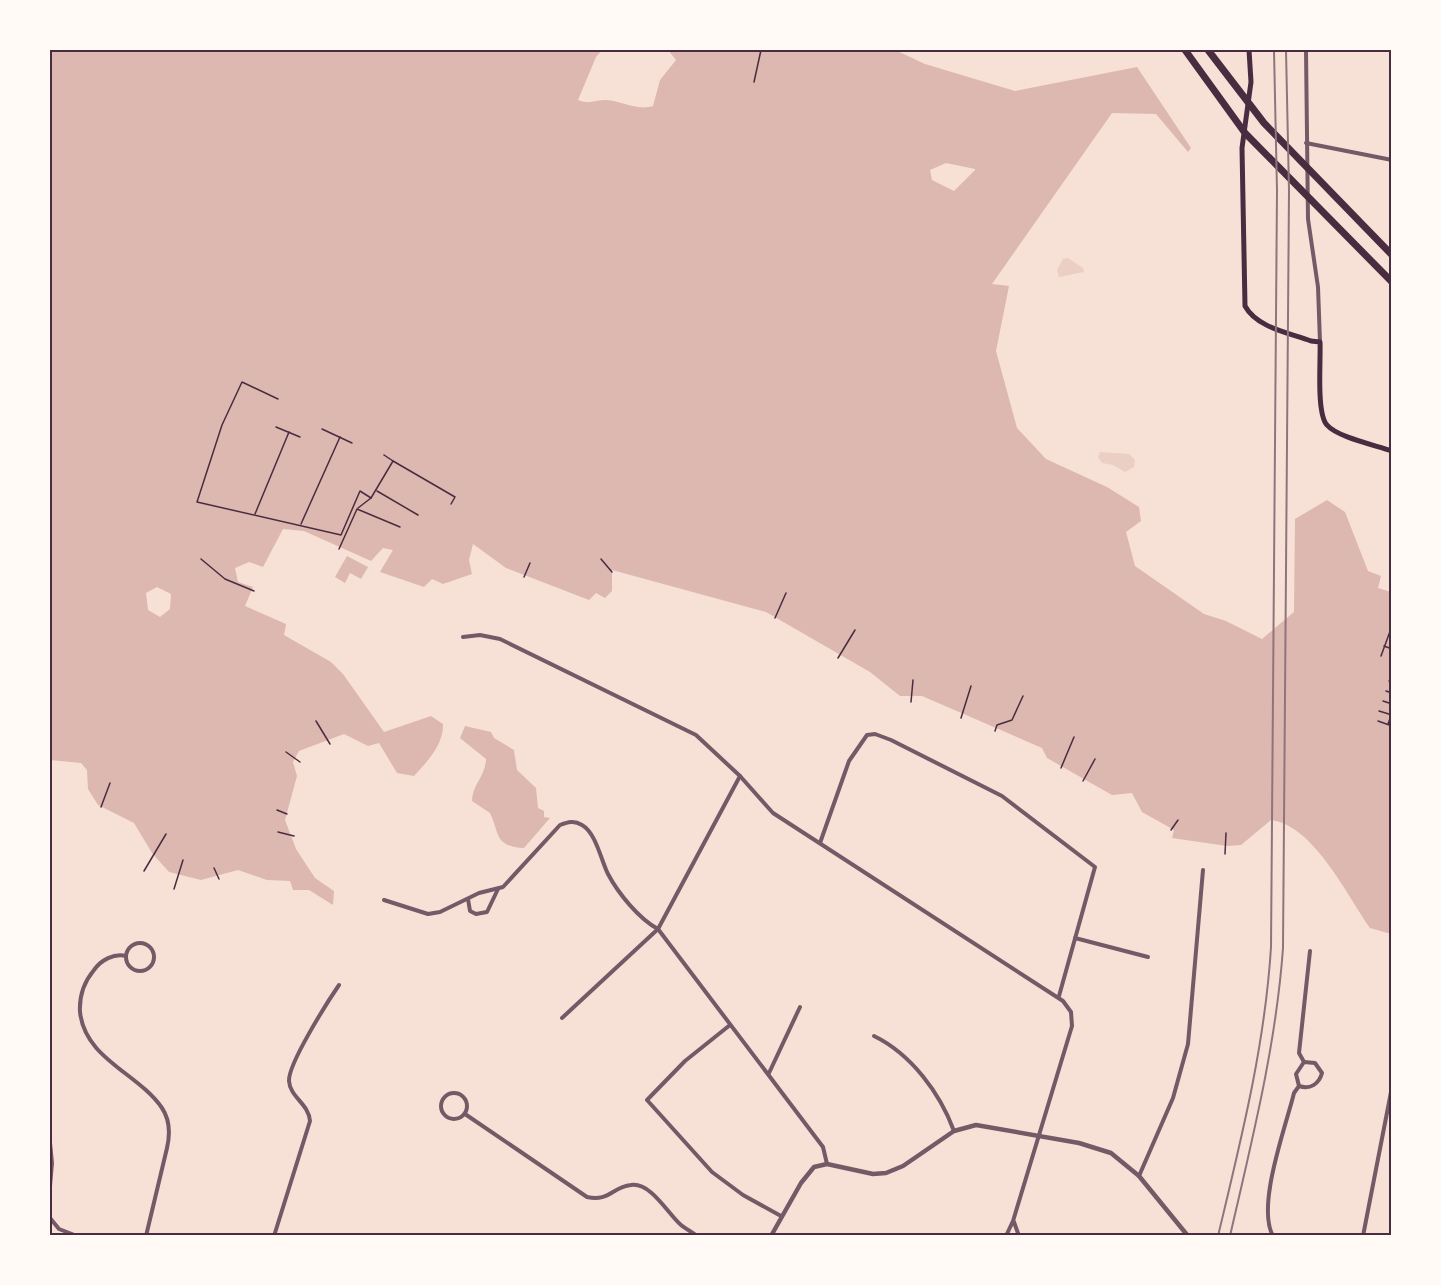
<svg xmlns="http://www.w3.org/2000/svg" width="1441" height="1285" viewBox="0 0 1441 1285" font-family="'Public Sans',sans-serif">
	<rect width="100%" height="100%" fill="#f7e1d7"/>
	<g fill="#ebcfc5">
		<polygon points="1068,258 1083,268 1084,272 1059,277 1057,270 1063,259"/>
		<polygon points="1100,452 1129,454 1135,460 1134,467 1125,472 1113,465 1102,463 1098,457"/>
	</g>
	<g fill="#dcb8b0" fill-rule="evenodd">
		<path d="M50 50H602L596 57 578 100C589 105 595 100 606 100 623 101 636 111 653 106L660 80 676 60 668 50H895L925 64 1015 91 1137 67 1191 148 1188 152 1156 114 1112 113 992 284 1009 286 996 351 1017 428 1046 459 1107 487 1139 507 1141 521 1126 532 1135 566 1204 614 1226 621 1262 639 1294 612 1295 519 1327 500 1345 512 1368 571 1381 576 1378 588 1391 592V934L1370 928C1347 895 1313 825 1271 820L1241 845 1227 846 1172 838 1174 830 1142 812 1132 793 1112 795 1047 758 1042 748 922 696H900L870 672 766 612 612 570V591L605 598 596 593 589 600 506 568 473 544 469 560 472 574 443 584 432 579 424 587 380 572 393 550 383 548 371 561 304 531 283 529 263 567 249 562 235 568 238 582 253 587 245 606 286 624 284 635 331 662 343 674 384 732 431 716 443 724C444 744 427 762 414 776L397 773 379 743 368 746 344 734 299 751 293 762 297 776 285 820 296 849 315 878 334 891 333 905 309 890H293L290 881 267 880 238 870 201 880 169 872 152 853 134 823 98 805 88 789 87 770 81 763 50 760ZM946 163 975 169V170L954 191 932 180 930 170ZM157 587 171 594 170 609 160 617 148 610 146 593Z"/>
		<polygon points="347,556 368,567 361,579 350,573 345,583 335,577"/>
		<path d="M465 726 491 732 494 738 514 750 517 770 536 788 538 808 544 811V817L550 818 524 848C494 846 500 834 490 813L472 801C472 785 486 775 486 759L460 738Z"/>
	</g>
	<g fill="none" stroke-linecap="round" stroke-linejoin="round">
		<g stroke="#4a2c40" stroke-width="1.5">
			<polyline points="754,82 761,50"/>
			<polyline points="278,399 242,382 222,425 197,502 341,535 360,491 371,498 393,461 455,497 451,504"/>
			<polyline points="276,427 300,437"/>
			<polyline points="322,429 352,443"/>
			<polyline points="384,455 393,461"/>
			<polyline points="377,491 418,515"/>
			<polyline points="358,508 371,498"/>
			<polyline points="255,514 289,432"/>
			<polyline points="301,524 340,437"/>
			<polyline points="339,549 357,509 400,527"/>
			<polyline points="201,559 225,579 254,591"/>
			<polyline points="601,559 612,572"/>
			<polyline points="524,577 530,563"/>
			<polyline points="775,618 786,593"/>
			<polyline points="1384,646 1392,649"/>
			<polyline points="1381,656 1392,626"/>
			<polyline points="838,658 855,630"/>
			<polyline points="1389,681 1392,682"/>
			<polyline points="1386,691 1392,693"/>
			<polyline points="1383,701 1392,704"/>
			<polyline points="911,702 913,680"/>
			<polyline points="1379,711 1392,715"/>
			<polyline points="961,718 971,686"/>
			<polyline points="316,721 330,744"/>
			<polyline points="1378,721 1392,726"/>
			<polyline points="1388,724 1392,713"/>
			<polyline points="995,731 997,725 1012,720 1023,696"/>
			<polyline points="286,752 300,762"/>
			<polyline points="1061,768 1074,737"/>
			<polyline points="1083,781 1095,759"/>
			<polyline points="101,807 110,783"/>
			<polyline points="277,810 287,814"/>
			<polyline points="1171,830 1178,820"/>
			<polyline points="278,832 294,836"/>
			<polyline points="1225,854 1226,833"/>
			<polyline points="214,868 219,879"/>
			<polyline points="144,871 166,834"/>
			<polyline points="174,889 183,860"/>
		</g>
		<g stroke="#755966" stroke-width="4">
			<polyline points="1306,50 1308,219 1318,287 1320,342"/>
			<polyline points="1306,143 1392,160"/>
			<polyline points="463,637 480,635 500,639 696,735 740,776 773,813 1063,1001 1071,1012 1072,1026 1013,1221 1006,1236"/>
			<polyline points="740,776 658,929 823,1147 827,1164"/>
			<polyline points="820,843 849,761 867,735 875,734 891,740 1002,796 1095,867 1059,996"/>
			<polyline points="468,899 470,911 476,914 487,912 498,889"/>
			<path d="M384 900 428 914 440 912 479 893 503 887 560 825C568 822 574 820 582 825 596 833 601 860 608 874 618 893 639 919 658 929L562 1018"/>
			<polyline points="1075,938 1148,957"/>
			<circle cx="140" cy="957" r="14"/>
			<path d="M126 956C114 953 101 960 94 970 84 982 79 995 80 1012 85 1059 138 1073 162 1108 170 1120 170 1135 167 1148L146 1236"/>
			<polyline points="730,1025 685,1061 647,1100 712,1172 743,1195 781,1216"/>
			<path d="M874 1036C911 1054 940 1093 954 1131"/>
			<polyline points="1304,1062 1299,1053 1310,951"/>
			<polyline points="769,1073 800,1007"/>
			<circle cx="454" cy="1106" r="13"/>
			<path d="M465 1114 587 1197C609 1202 612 1187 631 1185 651 1182 668 1214 681 1225 686 1229 692 1232 697 1236"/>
			<polyline points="50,1143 52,1163 50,1186"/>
			<polyline points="1139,1176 1173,1098 1188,1044 1203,870"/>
			<polyline points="50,1218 59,1229 77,1236"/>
			<polyline points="1014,1222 1019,1236"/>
			<path d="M274 1236 310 1121C309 1104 290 1097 289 1081 288 1064 328 1001 339 985"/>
			<path d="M1273 1236C1256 1206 1286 1126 1294 1093L1299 1086 1296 1074 1304 1062 1315 1063 1322 1073C1319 1084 1310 1090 1299 1086"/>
			<polyline points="1363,1236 1392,1087"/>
		</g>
		<polyline stroke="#755966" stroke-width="4.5" points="771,1236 801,1183 814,1167 827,1164 873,1174 886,1173 903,1166 954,1131 976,1125 1079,1143 1111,1153 1139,1176 1188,1236"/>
		<path stroke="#4a2c40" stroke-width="5" d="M1249 50 1251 82 1242 148 1245 306C1257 328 1290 333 1311 341L1320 342C1321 359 1316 413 1327 425 1337 437 1375 445 1392 451"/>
		<g stroke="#4a2c40" stroke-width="7">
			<polyline points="1185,50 1245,133 1392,282"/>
			<polyline points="1208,50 1264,123 1392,255"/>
		</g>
		<g stroke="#8f747c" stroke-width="2">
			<path d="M1218 1236C1241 1140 1265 1045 1271 947L1277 191 1274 50"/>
			<path d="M1230 1236C1252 1140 1276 1046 1283 948L1289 191 1286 50"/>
		</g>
	</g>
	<rect width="1441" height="1285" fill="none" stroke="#fffaf5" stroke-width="102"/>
	<rect x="51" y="51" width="1339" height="1183" fill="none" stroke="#4a2c40" stroke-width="2"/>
</svg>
